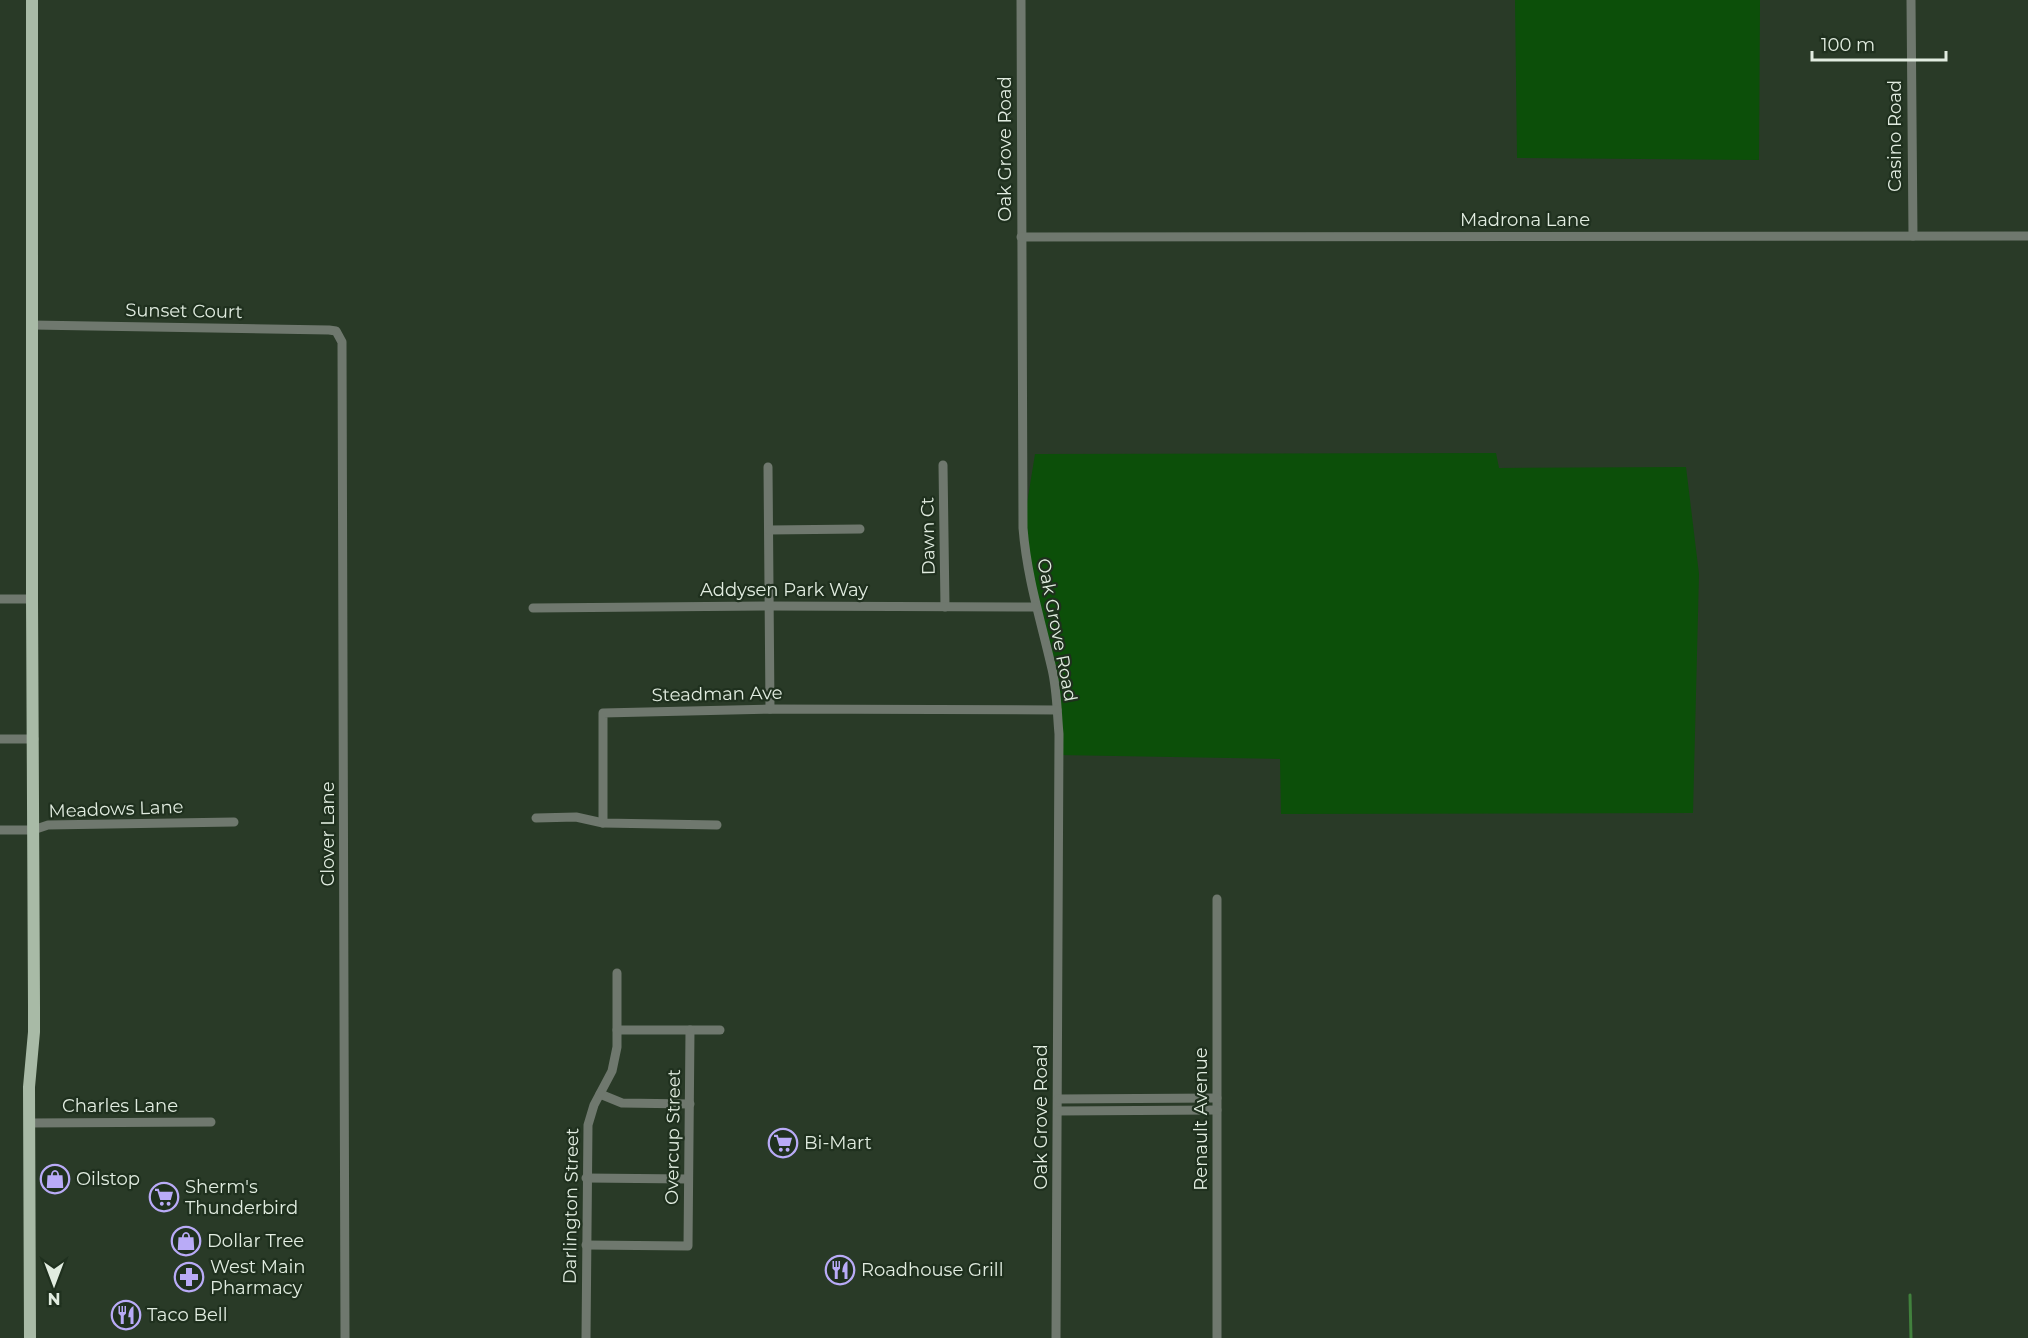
<svg xmlns="http://www.w3.org/2000/svg" width="2028" height="1338" viewBox="0 0 2028 1338" font-family="Montserrat,sans-serif">
	<rect width="100%" height="100%" fill="#293a27"/>
	<g fill="#0c4f09">
		<polygon points="1515,0 1760,0 1759,160 1517,158"/>
		<polygon points="1496,453 1499,468 1686,467 1699,574 1693,813 1281,814 1280,759 1058,755 1055,691 1023,528 1035,454"/>
	</g>
	<g fill="none" stroke-linecap="round" stroke-linejoin="round">
		<polyline stroke="#41813d" stroke-width="3" points="1910,1295 1911,1338"/>
		<g stroke="#6f786e" stroke-width="9">
			<path d="M1021 0 1023 528C1027 578 1041 621 1052 669 1057 690 1057 712 1059 734L1056 1338"/>
			<polyline points="1911,0 1913,236"/>
			<polyline points="1021,237 2028,236"/>
			<polyline points="32,325 329,330 336,331 342,342 345,1338"/>
			<polyline points="943,465 945,607"/>
			<polyline points="768,467 770,709"/>
			<polyline points="769,530 860,529"/>
			<polyline points="0,599 32,599"/>
			<polyline points="533,608 770,606 1035,607"/>
			<polyline points="0,739 34,739"/>
			<polyline points="536,818 576,817 603,823"/>
			<polyline points="717,825 603,823 603,713 770,709 1057,710"/>
			<polyline points="0,830 33,830 48,825 234,822"/>
			<polyline points="1217,899 1217,1338"/>
			<polyline points="617,1030 720,1030"/>
			<polyline points="600,1094 622,1103 690,1104"/>
			<polyline points="1058,1099 1217,1098"/>
			<polyline points="1058,1111 1217,1110"/>
			<polyline points="29,1123 211,1122"/>
			<polyline points="586,1178 688,1179"/>
			<polyline points="586,1245 688,1246 690,1030"/>
			<polyline points="586,1338 588,1125 594,1105 612,1071 617,1047 617,973"/>
		</g>
		<polyline stroke="#a8baa6" stroke-width="12" points="30,1338 29,1087 34,1032 34,1007 32,599 32,0"/>
	</g>
	<defs>
		<g id="supermarket-ring" transform="scale(1.5)"><circle r="9.5" fill="#1f301e" stroke="#b9abf7" stroke-width="1.5"/><path d="M-6-5.5h2.5l.6 2H6L4.5 2H-2.5L-4.4-4H-6ZM-1.5 3.2a1.3 1.3 0 1 0 .1 0ZM3 3.2a1.3 1.3 0 1 0 .1 0Z" fill="#b9abf7"/></g>
		<g id="shop-ring" transform="scale(1.5)"><circle r="9.5" fill="#1f301e" stroke="#b9abf7" stroke-width="1.5"/><path d="M-5-2.5h2.3a2.7 3.5 0 0 1 5.4 0H5L5.5 6h-11ZM-1.5-2.5h3a1.5 2.3 0 0 0-3 0Z" fill="#b9abf7"/></g>
		<g id="restaurant-ring" transform="scale(1.5)"><circle r="9.5" fill="#1f301e" stroke="#b9abf7" stroke-width="1.5"/><path d="M-5-6h1v4h1v-4h1v4h1v-4h1v5L-1.5 .5V6h-2V.5L-5-1ZM5-6V6H3V1.5H1.5Q1.5-4 5-6Z" fill="#b9abf7"/></g>
		<g id="pharmacy-ring" transform="scale(1.5)"><circle r="9.5" fill="#1f301e" stroke="#b9abf7" stroke-width="1.5"/><path d="M-2-6h4v4h4v4h-4v4h-4v-4h-4v-4h4Z" fill="#b9abf7"/></g>
	</defs>
	<g fill-rule="evenodd">
		<use href="#supermarket-ring" x="783" y="1143"/>
		<use href="#shop-ring" x="55" y="1179"/>
		<use href="#supermarket-ring" x="164" y="1197"/>
		<use href="#shop-ring" x="186" y="1241"/>
		<use href="#restaurant-ring" x="840" y="1270"/>
		<use href="#pharmacy-ring" x="189" y="1277"/>
		<use href="#restaurant-ring" x="126" y="1315"/>
	</g>
	<g text-anchor="middle" dominant-baseline="central" stroke-width="4.5" stroke-linejoin="round" paint-order="stroke">
		<g font-size="18" fill="#e1ece0" stroke="#1f301e">
			<text transform="translate(1895 136) rotate(-90)">Casino Road</text>
			<text transform="translate(1005 149) rotate(-90)">Oak Grove Road</text>
			<text x="1525" y="220">Madrona Lane</text>
			<text transform="translate(184 311) rotate(1)">Sunset Court</text>
			<text transform="translate(928 536) rotate(-91)">Dawn Ct</text>
			<text x="784" y="590">Addysen Park Way</text>
			<text transform="translate(1057 630) rotate(79)">Oak Grove Road</text>
			<text transform="translate(717 694) rotate(-1)">Steadman Ave</text>
			<text transform="translate(116 809) rotate(-2)">Meadows Lane</text>
			<text transform="translate(328 834) rotate(-90)">Clover Lane</text>
			<text x="120" y="1106">Charles Lane</text>
			<text transform="translate(1041 1117) rotate(-90)">Oak Grove Road</text>
			<text transform="translate(1201 1119) rotate(-90)">Renault Avenue</text>
			<text transform="translate(673 1137) rotate(-89)">Overcup Street</text>
			<text transform="translate(571 1206) rotate(-89)">Darlington Street</text>
		</g>
		<g font-size="18" fill="#e1ece0" stroke="#1f301e" text-anchor="start">
			<text x="804" y="1143">Bi-Mart</text>
			<text x="76" y="1179">Oilstop</text>
			<text x="185" y="1187">Sherm's<tspan x="185" dy="21">Thunderbird</tspan></text>
			<text x="207" y="1241">Dollar Tree</text>
			<text x="210" y="1267">West Main<tspan x="210" dy="21">Pharmacy</tspan></text>
			<text x="861" y="1270">Roadhouse Grill</text>
			<text x="147" y="1315">Taco Bell</text>
		</g>
	</g>
	<g transform="translate(54 1284) rotate(180)" stroke="#1f301e" stroke-width="4.5" paint-order="stroke">
	<path d="M0-4.5L10 22L0 15L-10 22Z" fill="#e1ece0"/>
	<text y="-9" font-size="16" font-weight="bold" text-anchor="middle" fill="#e1ece0">N</text>
	</g>
	<path d="M1812 51v9h134v-9" fill="none" stroke="#e1ece0" stroke-width="3"/>
	<text x="1821" y="51" font-size="18" fill="#e1ece0" stroke="#1f301e" stroke-width="4.5" paint-order="stroke">100 m</text>
</svg>
